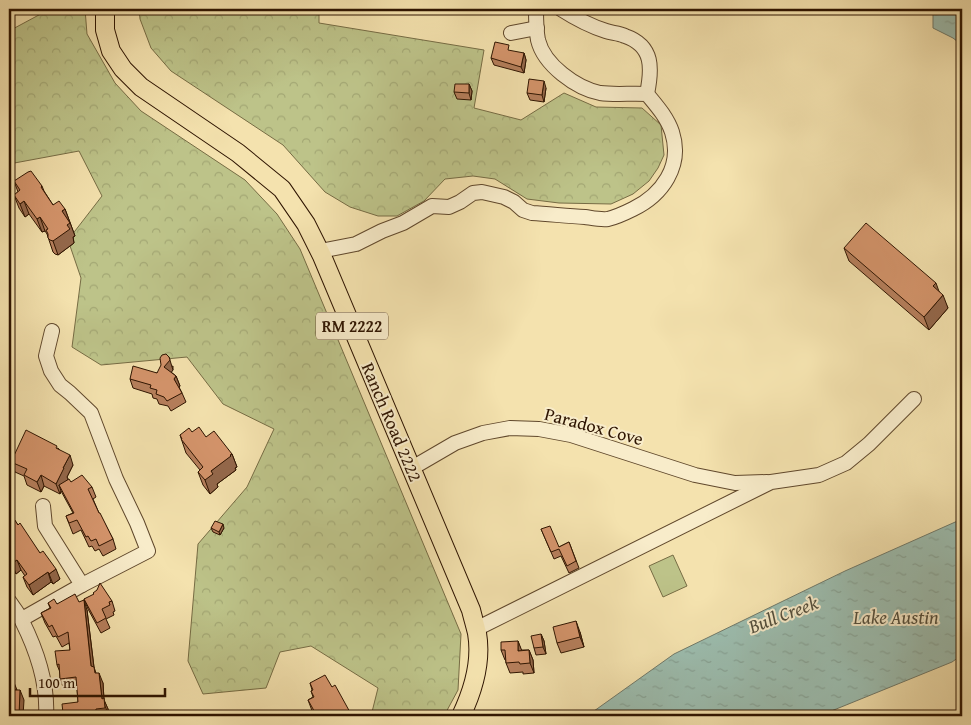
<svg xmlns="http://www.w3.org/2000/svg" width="971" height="725" viewBox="0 0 971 725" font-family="'Gentium Book Plus',serif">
	<defs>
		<pattern id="forest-crowns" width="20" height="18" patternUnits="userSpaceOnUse" patternTransform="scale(1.25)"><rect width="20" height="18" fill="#bdc389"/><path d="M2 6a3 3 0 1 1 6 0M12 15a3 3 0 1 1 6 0" fill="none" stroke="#a3a774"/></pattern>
		<pattern id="water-ripples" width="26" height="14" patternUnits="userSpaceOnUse" patternTransform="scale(1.25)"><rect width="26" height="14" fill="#9cbdaf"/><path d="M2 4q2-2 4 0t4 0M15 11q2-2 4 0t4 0" fill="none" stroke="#87a295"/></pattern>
	</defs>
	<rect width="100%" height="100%" fill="#f4e2ae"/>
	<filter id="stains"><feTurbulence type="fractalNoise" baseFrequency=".004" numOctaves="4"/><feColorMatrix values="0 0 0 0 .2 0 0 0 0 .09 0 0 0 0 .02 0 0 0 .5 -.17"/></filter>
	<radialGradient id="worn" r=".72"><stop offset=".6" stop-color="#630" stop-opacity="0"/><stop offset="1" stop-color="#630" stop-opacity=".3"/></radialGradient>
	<polygon fill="#bdc389" stroke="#766c44" points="673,555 687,586 663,597 649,566"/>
	<g fill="url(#forest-crowns)" stroke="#766c44">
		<polygon points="50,9 85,9 87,34 115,83 141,111 245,180 277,214 300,249 461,634 458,690 444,716 371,716 378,688 311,646 280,652 266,688 203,694 188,661 198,544 247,487 274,429 223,404 187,357 101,365 72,347 81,278 68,240 102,196 79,151 9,164 9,31"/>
		<polygon points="139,9 313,9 319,15 319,23 484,50 474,108 521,120 564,93 596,107 642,108 661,125 664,155 658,168 649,181 633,194 611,204 559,203 527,199 495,179 473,176 445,179 424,201 397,216 378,216 350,207 325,192 283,145 171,71 151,48 140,19"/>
	</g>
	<g fill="url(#water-ripples)" stroke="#707969">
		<polygon points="933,9 962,9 962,45 953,38 933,28"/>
		<polygon points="962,519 962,655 952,662 819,716 587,716 674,654 845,571"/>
	</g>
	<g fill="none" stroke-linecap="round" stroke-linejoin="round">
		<g stroke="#60482c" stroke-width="16">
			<g id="minor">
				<path d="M561 9C575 18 590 26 606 31 612 33 619 33 625 36 654 46 652 69 647 94"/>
				<polyline points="511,33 537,28"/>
				<path d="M320 251 356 244 382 231 403 223 432 206 449 207 460 202 473 193 482 192 504 197 514 202 523 210 532 213C549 214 567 216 585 217 592 218 601 220 608 219 616 217 625 213 633 209 662 195 683 166 672 132 667 117 656 105 647 94 632 93 615 95 600 93 576 88 544 65 538 40 536 30 536 18 536 9"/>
				<polyline points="412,468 455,443 483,433 510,428 539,429 571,435 695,475 735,483 767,482"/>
				<polyline points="43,506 45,526 82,585"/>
				<path d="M9 601C13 607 19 614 22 621 36 649 48 684 46 716"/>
				<polyline points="22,619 82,585 148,551 137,523 116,479 91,413 70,393 60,385 51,371 46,356 52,331"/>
				<polyline points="476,629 771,482 819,475 846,463 869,444 914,399"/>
			</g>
		</g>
		<g stroke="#2e1400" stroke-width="20">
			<path id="major" d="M105 9V30L111 51 123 69 141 87 238 153 282 189 306 224 322 256 471 610C473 618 475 625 477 633 482 662 473 691 461 716"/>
		</g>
		<use href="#minor" stroke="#f8ecca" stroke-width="14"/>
		<use href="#major" stroke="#f4e2ae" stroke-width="18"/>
	</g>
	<g fill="#b67f5c" stroke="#2e1400">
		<polygon points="524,53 526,60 524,73 494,65 491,58"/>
		<polygon points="469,84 472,91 471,100 457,99 454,92"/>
		<polygon points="546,88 544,102 530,100 527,93"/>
		<polygon points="36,180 42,186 44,191 53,205 65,209 75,236 73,237 74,243 58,255 55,254 53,252 47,234 45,231 42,232 29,214 25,217 19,208 14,195 18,192 14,181"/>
		<polygon points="844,248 939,291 948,308 929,330 849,261"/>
		<polygon points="173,366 173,370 171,372 176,376 180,386 179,387 182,393 186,402 171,411 168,406 159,404 157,399 153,398 152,394 133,388 130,379 157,373"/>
		<polygon points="192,432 232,454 237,467 235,468 236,470 217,484 218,487 210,494 203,485 198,472 200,470 186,453 180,435"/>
		<polygon points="58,448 73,465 67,477 68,479 67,480 71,482 92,487 96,497 93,499 99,513 113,539 116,549 103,556 99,549 95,551 92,546 89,547 81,530 73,534 66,516 73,513 61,491 60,494 44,486 41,492 27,485 24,476 15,472 11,462"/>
		<polygon points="9,501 13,511 10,513 18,525 60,579 53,584 51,582 33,595 27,587 23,577 25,576 21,570 16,574 9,563"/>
		<polygon points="211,528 224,528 220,535 213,532"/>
		<polygon points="541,529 559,547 569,542 579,568 569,573 561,556 554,559"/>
		<polygon points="84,599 112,601 115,611 113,612 114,615 106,619 110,628 101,633 88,609"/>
		<polygon points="79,602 87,610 94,667 96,673 103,683 104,700 108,709 109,716 64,716 63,713 78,702 77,688 64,689 60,679 60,672 57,665 70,650 69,643 62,647 56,636 53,637 45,623 41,613 50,608 48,603 57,604"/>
		<polygon points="580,632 584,647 561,653 557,643"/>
		<polygon points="541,634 544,641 546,654 536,655 534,648"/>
		<polygon points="518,641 521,650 529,650 533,660 534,673 523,674 523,672 510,673 506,663 506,660 505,660 501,650"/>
		<polygon points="310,683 332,687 351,716 314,716 308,700 313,697 311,691 312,690"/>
	</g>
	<g fill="#94684b" stroke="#2e1400">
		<polygon points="524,53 526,60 524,73 521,67"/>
		<polygon points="544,81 546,88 544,102 542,95"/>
		<polygon points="469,84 472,91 471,100 469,93"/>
		<polygon points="24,201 29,214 25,217 20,204"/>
		<polygon points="65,209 75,236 73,237 74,243 58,255 53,241 62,211"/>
		<polygon points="40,217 45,231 42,232 37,219"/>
		<polygon points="936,283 941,297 933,286"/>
		<polygon points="943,295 948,308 929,330 924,317"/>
		<polygon points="169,357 173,370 168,377 164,367"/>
		<polygon points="176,376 180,386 178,389 174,379"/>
		<polygon points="232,454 237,467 235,468 236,470 217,484 218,487 210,494 205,480 211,471"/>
		<polygon points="70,455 73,465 67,477 68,479 62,490 59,485 61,491 60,494 56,484 63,468"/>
		<polygon points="41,475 44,486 41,492 37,482"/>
		<polygon points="9,501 13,511 9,514"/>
		<polygon points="223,524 224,528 220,535 219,532"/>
		<polygon points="17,560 21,570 16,574 12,563"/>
		<polygon points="56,569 60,579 53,584 49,574"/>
		<polygon points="48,572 51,582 33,595 29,585"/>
		<polygon points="84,600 87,610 95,676 91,666"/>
		<polygon points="576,621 580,632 584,647 580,637"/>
		<polygon points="541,634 544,641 546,654 543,647"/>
		<polygon points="518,641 522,651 518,651"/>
		<polygon points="529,650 533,660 534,673 530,663"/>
		<polygon points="99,673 103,683 104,700 108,709 109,716 102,699"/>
		<polygon points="13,680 17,690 13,690"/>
		<polygon points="20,690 24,700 23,716 19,716"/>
	</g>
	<g fill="#d4946b" stroke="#2e1400">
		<polygon points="495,42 509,45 508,50 524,53 521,67 491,58"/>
		<polygon points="529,79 544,81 542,95 527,93"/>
		<polygon points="455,84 469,84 469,93 454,92"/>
		<polygon points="31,171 42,186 41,187 53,205 59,201 65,209 62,211 70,223 67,225 70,229 53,241 50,240 48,238 48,234 46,230 48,229 40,217 37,219 24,201 20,204 14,195 20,190 14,181 28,172"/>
		<polygon points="866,223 936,283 933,286 943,295 924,317 844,248"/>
		<polygon points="166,354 169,357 170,360 164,367 176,376 174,379 182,393 167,401 164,397 156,394 157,390 150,388 151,385 130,379 133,366 157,373 161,365 160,358 162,355"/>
		<polygon points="199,427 206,437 214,431 232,454 230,455 231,456 211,471 213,474 205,480 198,472 203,467 181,439 182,439 180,435 189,428 192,432"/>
		<polygon points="26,430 57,446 56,448 70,455 63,468 64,468 56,484 41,475 37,482 24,475 27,469 11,462"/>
		<polygon points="82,475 92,487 88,489 99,513 100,513 113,539 99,546 96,539 91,541 88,536 86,537 77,520 69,523 66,516 74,513 59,485 69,479 71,482"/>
		<polygon points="9,511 18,525 20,523 40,553 43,551 56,569 49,574 48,572 29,585 23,577 27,574 17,560 12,563 9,558"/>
		<polygon points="215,521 223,524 219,532 211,528"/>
		<polygon points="550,526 559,547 569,542 576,561 567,566 559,549 551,552 541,529"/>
		<polygon points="100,583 112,601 109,602 110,605 102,609 106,618 97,623 84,599 94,594 93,593 97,590"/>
		<polygon points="75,594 79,602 84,600 91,666 94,667 95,673 99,673 102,699 104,698 105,708 96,709 95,716 72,716 72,712 63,713 62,704 78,702 76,677 60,679 59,664 57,665 55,651 70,650 68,632 58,637 52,625 49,627 41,613 51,608 48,603 54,599 57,604"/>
		<polygon points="576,621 580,637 557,643 553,627"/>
		<polygon points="541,634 543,647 534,648 531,636"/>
		<polygon points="518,641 518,651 529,650 530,663 520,664 519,662 506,663 505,650 501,650 501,642"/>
		<polygon points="325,675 332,687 335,685 351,714 347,716 317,716 308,700 314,697 311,691 313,690 310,683"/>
		<polygon points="9,680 13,680 13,690 20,690 19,716 9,716"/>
	</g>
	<g text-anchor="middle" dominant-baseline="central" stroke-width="4" stroke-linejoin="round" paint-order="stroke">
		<rect fill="#f8ecca" stroke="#6b553d" stroke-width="1" x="316" y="312.5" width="72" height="27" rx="4"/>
		<g font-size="16" font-weight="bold" fill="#2e1400">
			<text x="352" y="326">RM 2222</text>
		</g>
		<g font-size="18" fill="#2e1400" stroke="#f8ecca">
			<text transform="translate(392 422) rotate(67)">Ranch Road 2222</text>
			<text transform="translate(594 426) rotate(15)">Paradox Cove</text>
		</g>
		<g font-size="19" font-style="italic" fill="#544f3d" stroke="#f8ecca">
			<text transform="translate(783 614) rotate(-21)">Bull Creek</text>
			<text x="896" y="617">Lake Austin</text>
		</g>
	</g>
	<rect width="971" height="725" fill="none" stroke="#f4e2ae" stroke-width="30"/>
	<rect x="10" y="10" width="951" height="705" fill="none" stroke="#2e1400" stroke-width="2.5"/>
	<rect x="15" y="15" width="941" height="695" fill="none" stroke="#2e1400"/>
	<path d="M30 688v8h135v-8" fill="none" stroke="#2e1400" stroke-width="2.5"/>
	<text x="38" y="688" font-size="15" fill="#2e1400" stroke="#f8ecca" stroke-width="4" paint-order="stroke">100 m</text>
	<rect width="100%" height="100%" filter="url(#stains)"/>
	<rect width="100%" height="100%" fill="url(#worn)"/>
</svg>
